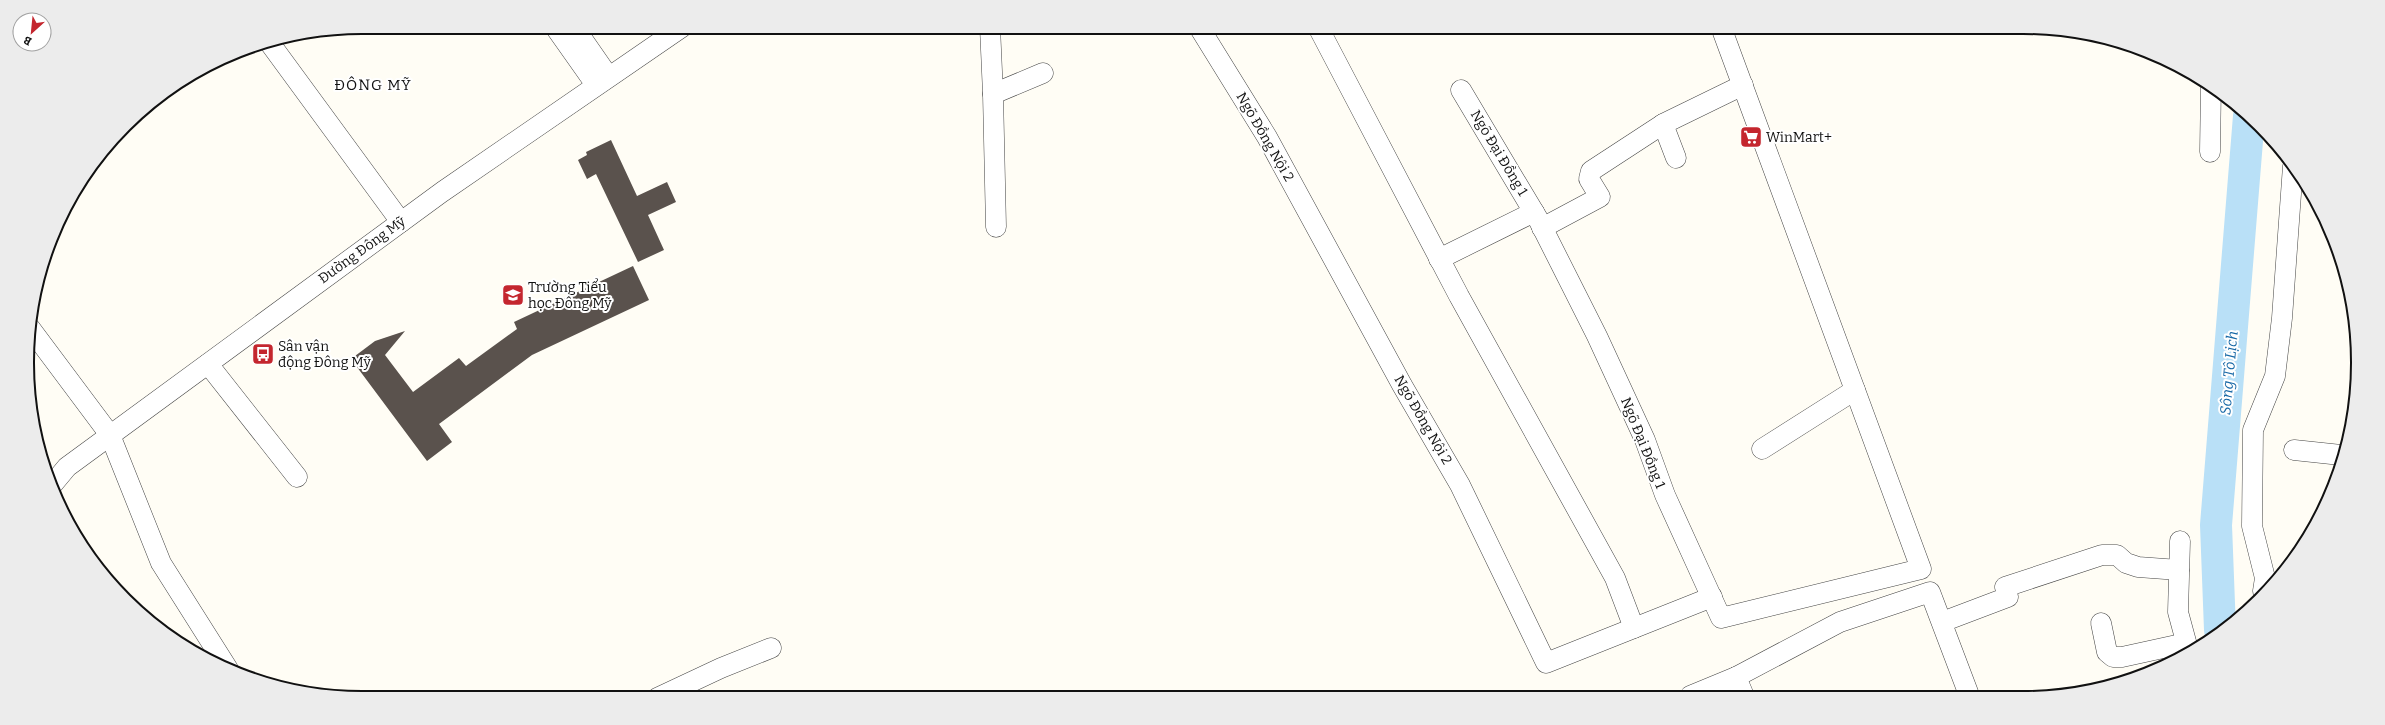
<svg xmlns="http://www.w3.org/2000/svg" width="2385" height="725" viewBox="0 0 2385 725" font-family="Bitter,serif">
	<rect width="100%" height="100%" fill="#fffdf5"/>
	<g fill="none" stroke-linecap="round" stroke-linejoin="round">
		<polyline stroke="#b9e0f7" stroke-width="32" points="2220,630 2216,525 2249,116"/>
	</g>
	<g fill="#5a524d">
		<polygon points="611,140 637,196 667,182 676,202 648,215 664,250 638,262 596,174 587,179 578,160 587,155 586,152"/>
		<polygon points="633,266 649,300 532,355 439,424 452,442 427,461 351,359 375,341 405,331 385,355 413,392 459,358 466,366 517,329 514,322"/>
	</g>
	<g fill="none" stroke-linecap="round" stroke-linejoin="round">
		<g stroke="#444" stroke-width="21">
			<g id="minor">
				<polyline points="555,27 596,85"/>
				<polyline points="574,27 608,76"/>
				<polyline points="990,27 993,94 996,227"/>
				<polyline points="1199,27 1267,137 1402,385 1460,485 1546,663 1712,597"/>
				<polyline points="1318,27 1459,296 1615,578 1634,628"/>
				<polyline points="269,42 401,222"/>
				<polyline points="1461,90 1538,219 1597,336 1645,440 1665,495 1721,618 1921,569 1721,27"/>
				<polyline points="993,94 1043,73"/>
				<polyline points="2210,152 2211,85"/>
				<polyline points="1676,158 1663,124 1743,85"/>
				<polyline points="1542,228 1600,197 1589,179 1591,171 1663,124"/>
				<polyline points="1439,259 1534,212"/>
				<polyline points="30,328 110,435 161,563 228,669"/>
				<polyline points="208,364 297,477"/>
				<polyline points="1762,449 1855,390"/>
				<polyline points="2294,450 2341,455"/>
				<polyline points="52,485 67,467 442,192 682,27"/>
				<polyline points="2180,541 2178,612 2188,649"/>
				<polyline points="2263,591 2265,578 2252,526 2253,430 2275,376 2282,318 2293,166"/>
				<polyline points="1942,622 2008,597 2005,587 2102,555 2117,555 2126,563 2138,567 2179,570"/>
				<polyline points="2101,623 2107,652 2113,657 2122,657 2186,643"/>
				<polyline points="1736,677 1744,696"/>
				<polyline points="1690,696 1736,677 1840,622 1930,592 1969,695"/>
				<polyline points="657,698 721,668 771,648"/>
			</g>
		</g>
		<use href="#minor" stroke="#fff" stroke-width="20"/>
	</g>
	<defs>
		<g id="supermarket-square" transform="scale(1.15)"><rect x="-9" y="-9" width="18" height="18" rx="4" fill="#c4262e" stroke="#fff"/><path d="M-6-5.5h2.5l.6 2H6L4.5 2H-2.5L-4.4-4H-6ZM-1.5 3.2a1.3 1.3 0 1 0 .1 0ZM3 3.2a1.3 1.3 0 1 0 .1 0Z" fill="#fff"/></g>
		<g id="school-square" transform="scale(1.15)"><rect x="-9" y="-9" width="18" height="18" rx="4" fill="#c4262e" stroke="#fff"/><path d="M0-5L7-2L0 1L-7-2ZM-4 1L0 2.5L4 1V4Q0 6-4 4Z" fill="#fff"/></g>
		<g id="bus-square" transform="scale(1.15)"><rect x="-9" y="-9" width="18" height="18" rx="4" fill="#c4262e" stroke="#fff"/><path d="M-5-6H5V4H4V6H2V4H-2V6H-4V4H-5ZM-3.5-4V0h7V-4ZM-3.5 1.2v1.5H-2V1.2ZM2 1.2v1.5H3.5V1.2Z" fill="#fff"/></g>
	</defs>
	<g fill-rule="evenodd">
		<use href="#supermarket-square" x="1751" y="137"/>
		<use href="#school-square" x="513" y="295"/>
		<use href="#bus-square" x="263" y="354"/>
	</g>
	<g text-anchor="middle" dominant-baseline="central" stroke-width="4" stroke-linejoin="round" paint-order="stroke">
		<g font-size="14" fill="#111" stroke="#fff">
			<text transform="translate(1265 137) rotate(60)">Ngõ Đồng Nội 2</text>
			<text transform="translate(1499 153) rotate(59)">Ngõ Đại Đồng 1</text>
			<text transform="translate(362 250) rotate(-36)">Đường Đông Mỹ</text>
			<text transform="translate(1423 420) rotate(60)">Ngõ Đồng Nội 2</text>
			<text transform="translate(1643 443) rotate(68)">Ngõ Đại Đồng 1</text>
		</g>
		<g font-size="14" fill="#111" stroke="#fff" text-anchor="start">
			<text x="1766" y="137">WinMart+</text>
			<text x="528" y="287">Trường Tiểu<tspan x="528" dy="16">học Đông Mỹ</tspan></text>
			<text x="278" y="346">Sân vận<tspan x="278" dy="16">động Đông Mỹ</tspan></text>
		</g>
		<g font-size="15" letter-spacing="1" fill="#111" stroke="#fff">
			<text x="373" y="85">ĐÔNG MỸ</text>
		</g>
		<g font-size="15" font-style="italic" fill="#1768a6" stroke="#fff">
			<text transform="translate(2229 373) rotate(-85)">Sông Tô Lịch</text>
		</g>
	</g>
	<path d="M0 0H2385V725H0ZM362 34H2023A328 328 0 0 1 2351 362V363A328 328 0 0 1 2023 691H362A328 328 0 0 1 34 363V362A328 328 0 0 1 362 34Z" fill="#ececec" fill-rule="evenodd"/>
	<path fill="none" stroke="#111" stroke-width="2" d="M362 34H2023A328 328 0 0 1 2351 362V363A328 328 0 0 1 2023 691H362A328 328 0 0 1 34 363V362A328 328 0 0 1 362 34Z"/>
	<g transform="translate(32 32) rotate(207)"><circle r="19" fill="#ffffff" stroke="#a0a0a0"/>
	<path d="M0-3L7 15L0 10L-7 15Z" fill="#c4262e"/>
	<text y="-6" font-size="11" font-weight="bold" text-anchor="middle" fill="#111111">B</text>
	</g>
</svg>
